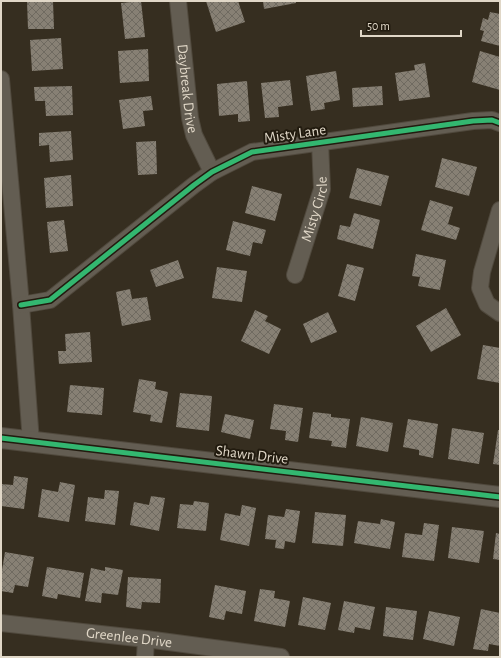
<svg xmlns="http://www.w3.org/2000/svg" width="501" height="658" viewBox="0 0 501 658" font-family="'Alegreya Sans',sans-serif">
	<defs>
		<pattern id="building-cross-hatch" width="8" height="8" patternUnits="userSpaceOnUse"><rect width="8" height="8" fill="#878074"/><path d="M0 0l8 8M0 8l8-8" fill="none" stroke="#6f6a60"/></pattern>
	</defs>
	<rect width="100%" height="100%" fill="#362e20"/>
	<g fill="url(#building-cross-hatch)">
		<polygon points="27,1 53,1 54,29 28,29"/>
		<polygon points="141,1 145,37 125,39 121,3"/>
		<polygon points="206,1 238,1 245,22 216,32"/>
		<polygon points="263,1 296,1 296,3 264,9"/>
		<polygon points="490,12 500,14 500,46 481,41 484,31 480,30 483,18 488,20"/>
		<polygon points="61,38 63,69 32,71 30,40"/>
		<polygon points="148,49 149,81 120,83 118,51"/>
		<polygon points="480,51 500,57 500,90 472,82"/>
		<polygon points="425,63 430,97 399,101 395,73 415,70 414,65"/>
		<polygon points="336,71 340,100 324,103 325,109 311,111 306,76"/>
		<polygon points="290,80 293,105 278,107 279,117 265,118 261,83"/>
		<polygon points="247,81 250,121 238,122 238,114 219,116 217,84"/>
		<polygon points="72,86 73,115 46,116 45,101 35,101 34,87"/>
		<polygon points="382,86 383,105 353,107 352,88"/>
		<polygon points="151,96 153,110 143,111 145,126 123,129 119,100"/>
		<polygon points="71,131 73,160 50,162 49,145 39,146 39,133"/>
		<polygon points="156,141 157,174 138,175 136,142"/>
		<polygon points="442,158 477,167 469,196 435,187"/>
		<polygon points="357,168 389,176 381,206 349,198"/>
		<polygon points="71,175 73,206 46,208 44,178"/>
		<polygon points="252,186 282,194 275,221 245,213"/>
		<polygon points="430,200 453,207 448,224 460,228 456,240 421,230"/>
		<polygon points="354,213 380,220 373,249 337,239 340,225 350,227"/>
		<polygon points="64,220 68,251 50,253 47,222"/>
		<polygon points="233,221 266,230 262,244 253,242 250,256 226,250"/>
		<polygon points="416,254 446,260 440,290 418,286 420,277 412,276"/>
		<polygon points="178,260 184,278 156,287 150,270"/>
		<polygon points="347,264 364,268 355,301 338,296"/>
		<polygon points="217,267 247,271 242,302 212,298"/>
		<polygon points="130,289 132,299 147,297 151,320 122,326 116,292"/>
		<polygon points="446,308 461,335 431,352 416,326"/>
		<polygon points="255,310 268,316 265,321 281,329 269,354 241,341"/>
		<polygon points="328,312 337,332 311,343 303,324"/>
		<polygon points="90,332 92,362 59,364 58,351 66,351 65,334"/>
		<polygon points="483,345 500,348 500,383 477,379"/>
		<polygon points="139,379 156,382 155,389 168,392 162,423 150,421 151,415 133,412"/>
		<polygon points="70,385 104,388 102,415 67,412"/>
		<polygon points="180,393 212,396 209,431 176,427"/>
		<polygon points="274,404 303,408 298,442 285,440 286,431 270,429"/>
		<polygon points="313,412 331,414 331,417 350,419 346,448 331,446 332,441 309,438"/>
		<polygon points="225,414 254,420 250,439 221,432"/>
		<polygon points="361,417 393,423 388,452 356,446"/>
		<polygon points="408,419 438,424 433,458 419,455 419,450 403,447"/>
		<polygon points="452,428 484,433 479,464 448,459"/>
		<polygon points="498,430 500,430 500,465 493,464"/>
		<polygon points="14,476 28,478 24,509 1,506 1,484 13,485"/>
		<polygon points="60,482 75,485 69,522 38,517 42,489 58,492"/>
		<polygon points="105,490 119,491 115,525 85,521 88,497 104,499"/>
		<polygon points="151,496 165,498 159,531 130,525 134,502 149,505"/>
		<polygon points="194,501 209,503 206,531 177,528 180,504 193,505"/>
		<polygon points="242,505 256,508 249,546 220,540 225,513 240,516"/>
		<polygon points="286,509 300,511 295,543 285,541 284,549 275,548 276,540 265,539 268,515 284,517"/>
		<polygon points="315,512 346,515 343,546 312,543"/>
		<polygon points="381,519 395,522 390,549 354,543 358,521 380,524"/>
		<polygon points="424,523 439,525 434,561 402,557 405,533 422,535"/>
		<polygon points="452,527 484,531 479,563 448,558"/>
		<polygon points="496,533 500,534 500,560 493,559"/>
		<polygon points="5,552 34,557 28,587 15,585 13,593 1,591 1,576"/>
		<polygon points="47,567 84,573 80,598 58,594 57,599 42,596"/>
		<polygon points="105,567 123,570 118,595 102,593 101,603 85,601 91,568 105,571"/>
		<polygon points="128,577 161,579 160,603 142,602 141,609 126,607"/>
		<polygon points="215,585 246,591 242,614 226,611 224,620 209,617"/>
		<polygon points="260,589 275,591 274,598 290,601 285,627 254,621"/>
		<polygon points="303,597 331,603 325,630 298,625"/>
		<polygon points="344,601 375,607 370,630 355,627 354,633 338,630"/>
		<polygon points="386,607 417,611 413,640 383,636"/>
		<polygon points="481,609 500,613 500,646 489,644 488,651 473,649"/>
		<polygon points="429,611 460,617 454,646 423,639"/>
	</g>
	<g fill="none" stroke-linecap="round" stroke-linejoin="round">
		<g stroke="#50493d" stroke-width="18">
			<g id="minor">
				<path id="s1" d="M178 1 190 118 194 135 212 172"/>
				<polyline points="1,79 21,305 31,442"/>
				<polyline points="500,210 482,272 480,288 487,304 500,313"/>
				<path id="s2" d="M295 275 322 189 320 142"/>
				<polyline points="21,305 50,300 194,185 212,172 252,152 473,121 492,120 500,123"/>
				<path id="s3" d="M1 623 146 639 281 657"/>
				<polyline points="145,657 146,639"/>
			</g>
		</g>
		<g stroke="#50493d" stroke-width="22">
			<polyline id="tertiary" points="1,438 500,497"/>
		</g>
		<use href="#minor" stroke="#635d52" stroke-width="16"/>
		<use href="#tertiary" stroke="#635d52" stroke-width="20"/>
		<g stroke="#221b0f" stroke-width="8">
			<g id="cycleway">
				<polyline points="21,305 50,300 194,185 212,172 252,152 473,121 492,120 500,123"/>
				<polyline points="1,438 500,497"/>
			</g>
		</g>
		<use href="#cycleway" stroke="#33b770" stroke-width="5"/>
	</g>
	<g text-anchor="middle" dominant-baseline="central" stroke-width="4" stroke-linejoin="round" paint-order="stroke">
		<g font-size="15" fill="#e0d7c7" stroke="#221b0f">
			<text stroke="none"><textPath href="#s1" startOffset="88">Daybreak Drive</textPath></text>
			<text transform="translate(295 134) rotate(-8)">Misty Lane</text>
			<text stroke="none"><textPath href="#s2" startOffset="69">Misty Circle</textPath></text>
			<text transform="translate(252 455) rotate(7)">Shawn Drive</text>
			<text stroke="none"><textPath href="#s3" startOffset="129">Greenlee Drive</textPath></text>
		</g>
	</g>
	<rect width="501" height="658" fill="none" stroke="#e0d7c7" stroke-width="4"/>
	<path d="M361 30v6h100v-6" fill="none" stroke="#e0d7c7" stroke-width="2"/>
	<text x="367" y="30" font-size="12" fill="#e0d7c7" stroke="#221b0f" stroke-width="3" paint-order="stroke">50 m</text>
</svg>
